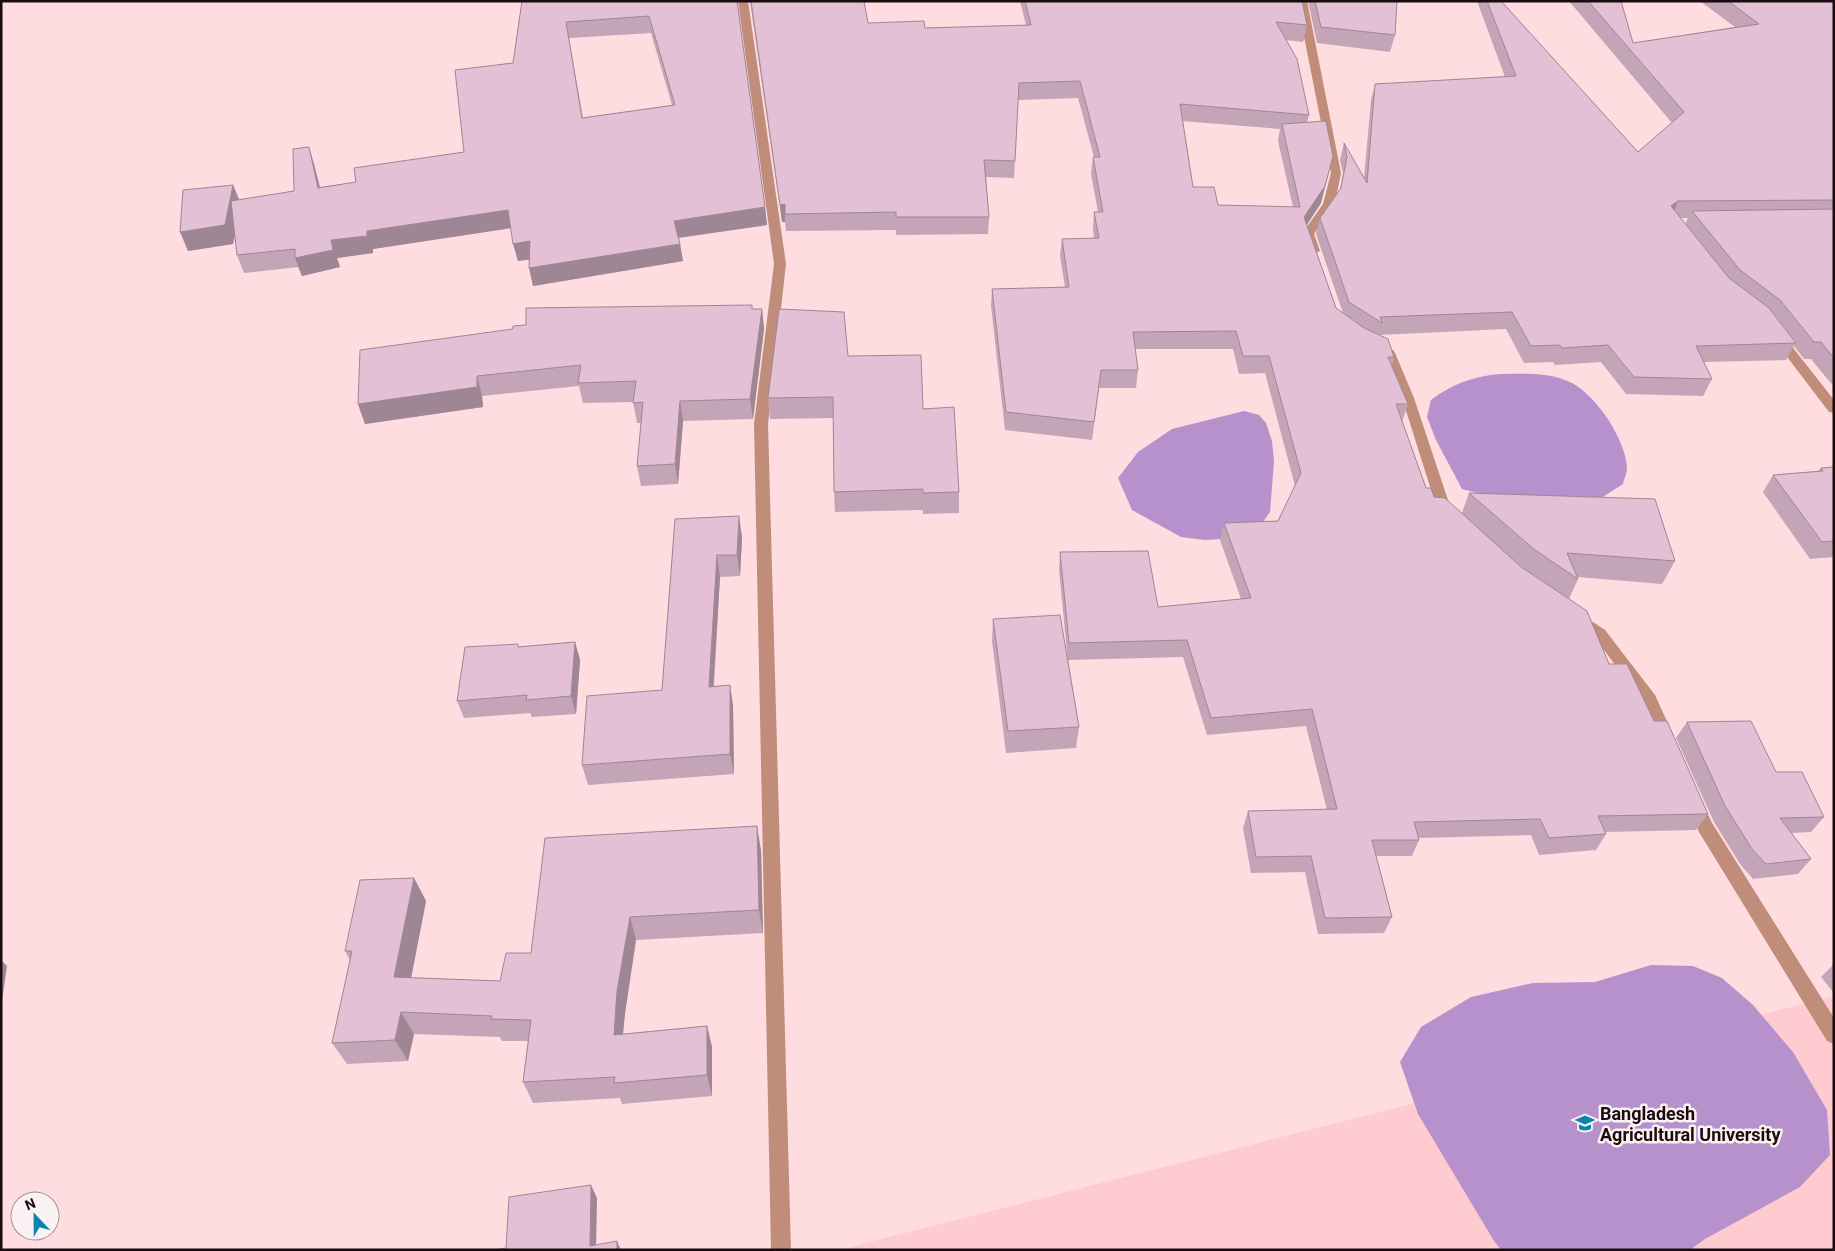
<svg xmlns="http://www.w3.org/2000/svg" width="1835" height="1251" viewBox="0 0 1835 1251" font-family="Roboto,sans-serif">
	<rect width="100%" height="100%" fill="#fedce0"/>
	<polygon fill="#fecbd1" points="1834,996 1834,1250 839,1250"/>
	<g fill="#b691cc">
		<path d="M1500 374C1522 374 1544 372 1565 380 1593 389 1627 440 1627 469 1627 473 1624 479 1623 484L1598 500 1516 503 1462 489 1436 440 1427 417 1431 400C1452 384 1474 376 1500 374Z"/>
		<polygon points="1244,411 1259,415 1266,423 1272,441 1274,461 1270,512 1257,530 1236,538 1205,540 1181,537 1132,510 1118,478 1138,452 1172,429"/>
		<polygon points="1651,965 1693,966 1722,978 1753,1005 1793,1052 1827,1110 1830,1155 1800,1187 1705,1239 1690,1250 1501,1250 1494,1241 1418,1114 1400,1062 1421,1027 1471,997 1533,983 1595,982"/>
	</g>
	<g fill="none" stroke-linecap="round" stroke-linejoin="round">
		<g fill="#c18d7b" fill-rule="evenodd">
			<polygon points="738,1 748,1 786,264 768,424 791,1250 771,1250 754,424 774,264"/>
			<polygon points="1297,1 1307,1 1341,173 1335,204 1314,234 1320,251 1314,254 1308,251 1302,234 1323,204 1331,173"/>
			<polygon points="1779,334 1783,335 1834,400 1834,413 1829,412 1775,341 1773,338 1775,335"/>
			<polygon points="1380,345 1393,350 1395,353 1414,398 1451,509 1455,514 1453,517 1443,517 1438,512 1402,398 1384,355 1374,349"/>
			<polygon points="1579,613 1605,630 1655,695 1675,739 1673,744 1667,745 1661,744 1643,702 1595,638 1574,623 1572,619 1574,615"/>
			<polygon points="1695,797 1701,799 1712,823 1834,1018 1834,1044 1827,1041 1699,832 1687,804 1689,799"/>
		</g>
	</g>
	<g fill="#c3a5b7" fill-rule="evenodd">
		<path d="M522 1H737L765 207 767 225 679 238 680 244 683 261 533 286 529 259 518 261 511 228 373 249V253L337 258 340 267 302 276 298 267 244 273 237 255 235 235 233 244 188 251 233 185 239 200 294 191 314 164 320 187 356 182 464 152 513 63ZM651 33 672 105 583 118 569 38Z"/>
		<path d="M750 1H864L868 23 925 28 1026 25 1020 1H1302L1307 25 1303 42 1286 40 1309 115 1307 122 1321 203 1307 225 1336 308 1343 313 1316 234 1320 218 1340 190 1343 173 1340 160 1344 143 1364 178 1371 100 1375 84 1505 77 1477 1H1501L1638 152 1672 123 1569 1H1621L1633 43 1735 27 1700 1H1834V387L1811 359H1804L1794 346 1786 360 1704 362 1712 379 1703 396 1626 394 1601 362 1555 365 1553 362 1524 363 1506 329 1379 335 1394 357 1392 366 1408 404 1402 422 1426 488 1434 497 1462 513 1469 493 1675 561 1662 584 1578 577V579L1569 599 1609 664 1654 721 1708 814 1696 830 1605 832 1606 834 1596 850 1539 855 1531 835 1419 838V840L1412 856H1376L1392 917 1384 933 1318 934 1305 872 1251 873 1243 828 1248 811 1327 810 1306 726 1207 735 1183 657 1068 660 1079 727 1076 748 1006 753 992 641 993 619 1067 652 1059 570 1060 552 1158 607 1241 599 1220 540 1224 523 1278 521 1295 486 1265 373 1239 374 1233 349H1135L1138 370 1136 388H1099L1092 440 1005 430 991 306 992 289 1065 287 1060 256 1062 239 1094 238 1093 229 1094 212H1098L1091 174 1093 157H1094L1078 98 1018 100 1014 178 986 177 989 217 988 234 896 235V230L786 231 785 222H782ZM1182 121 1280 129 1278 141 1293 207 1218 205 1193 187ZM1680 218H1688L1685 224Z"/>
		<polygon points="1308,1 1397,1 1395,35 1390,52 1317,43"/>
		<polygon points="752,305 752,309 762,309 764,329 753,419 683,421 678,484 641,486 637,466 642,423 637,423 633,402 583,403 579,386 482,396 483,407 365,424 358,404"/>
		<polygon points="848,356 923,409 959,492 959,513 923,514 923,510 835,512 834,492 833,418 770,419 768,398"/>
		<polygon points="1834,467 1834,557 1810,559 1763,492 1773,475 1818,471 1821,468"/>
		<polygon points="739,516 742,538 740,576 720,577 714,686 730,685 733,706 734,774 588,785 582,765 662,690 675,519"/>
		<polygon points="575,642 580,660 576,714 532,717 530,713 464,718 457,701 519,647"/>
		<polygon points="1687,722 1776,772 1824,817 1811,832 1791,833 1811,859 1798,874 1753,879 1740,864 1714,822 1676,738"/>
		<polygon points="761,850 763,933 636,940 625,1013 623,1034 707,1026 712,1047 712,1096 622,1104 620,1098 533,1103 523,1082 528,1041 502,1041 500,1037 414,1034 408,1061 347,1064 332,1043 350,960 345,951 414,878 426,901 411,978 500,981 531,953"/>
		<polygon points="1834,964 1834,993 1821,977"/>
	</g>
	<g fill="#9f8695">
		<polygon points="309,147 314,164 324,205 318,188"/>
		<polygon points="1333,156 1321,203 1300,235 1304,217"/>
		<polygon points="233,185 241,204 233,244 188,251 180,232"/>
		<polygon points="1678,201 1671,218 1671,206"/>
		<polygon points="785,204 785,222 782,222 780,205"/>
		<polygon points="765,207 767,225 676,238 674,221"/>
		<polygon points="508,210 512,228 373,249 373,253 337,258 340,267 302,276 295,258 331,240 367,231"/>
		<polygon points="530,241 534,259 518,261 513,244"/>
		<polygon points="680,244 683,261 533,286 529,268"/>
		<polygon points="762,309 764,329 753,419 750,399"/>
		<polygon points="477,376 482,396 483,407 365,424 358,404"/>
		<polygon points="680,401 683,421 678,484 675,464"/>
		<polygon points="739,516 742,538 740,576 737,555"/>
		<polygon points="717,555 720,577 712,707 709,687"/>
		<polygon points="575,642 580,660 576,714 571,696"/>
		<polygon points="730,685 733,706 734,774 730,754"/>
		<polygon points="757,826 761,850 763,933 759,910"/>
		<polygon points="414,878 426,901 407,999 394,977"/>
		<polygon points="630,917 636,940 625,1013 621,1056 614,1035 617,991"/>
		<polygon points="1,960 7,966 1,1008"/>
		<polygon points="401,1012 414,1034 408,1061 395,1040"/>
		<polygon points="707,1026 712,1047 712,1096 707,1075"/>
		<polygon points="591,1185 597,1198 596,1250 590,1246"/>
		<polygon points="617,1241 621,1250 617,1250"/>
	</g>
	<g fill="#e3c0d5" stroke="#9f8695" fill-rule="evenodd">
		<path d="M522 1H737L765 207 674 221 680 244 529 268 530 241 513 244 508 210 367 231V236L331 240 333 250 295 258V249L237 255 231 201 294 191 293 149 309 147 318 188 356 182 354 168 464 152 455 70 513 63ZM649 16 675 105 582 118 566 22Z"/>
		<polygon points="751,1 864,1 868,23 924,21 925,28 1031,25 1025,1 1302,1 1307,25 1276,22 1297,59 1309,115 1180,104 1193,187 1214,187 1218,205 1300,207 1282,124 1326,121 1333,156 1325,186 1304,217 1336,308 1364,328 1388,339 1394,357 1388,357 1408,404 1396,404 1426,488 1431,488 1434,497 1445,498 1520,566 1587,611 1609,664 1627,664 1654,721 1667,721 1708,814 1598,816 1606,834 1549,838 1540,819 1414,822 1419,840 1372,840 1392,917 1325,918 1311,856 1256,857 1248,811 1337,809 1312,709 1211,718 1187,640 1069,643 1060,552 1148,551 1158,607 1251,598 1224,523 1278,521 1301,473 1269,356 1243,356 1236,331 1133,332 1138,370 1101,370 1094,422 1006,412 992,289 1069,287 1062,239 1099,238 1094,212 1103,212 1093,157 1100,157 1080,81 1019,83 1015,161 984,160 989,217 896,217 896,212 785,214 785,204 780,205"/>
		<polygon points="1315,1 1397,1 1395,35 1321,27"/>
		<polygon points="1487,1 1501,1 1638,152 1684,112 1588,1 1621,1 1633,43 1759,24 1728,1 1834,1 1834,200 1678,201 1671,206 1729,278 1769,308 1796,343 1696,346 1712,379 1634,377 1608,345 1562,348 1560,345 1531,346 1512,312 1380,317 1382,323 1349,302 1320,218 1341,188 1347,157 1344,143 1367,183 1375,84 1516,76"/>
		<polygon points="233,185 225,225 180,232 183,190"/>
		<polygon points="1834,209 1834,358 1821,342 1814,342 1780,300 1740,270 1692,211"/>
		<polygon points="752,305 752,309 762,309 750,399 680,401 675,464 637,466 643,402 633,403 636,381 578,383 581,365 477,376 477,387 358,404 360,350 513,329 513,326 526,325 526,308"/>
		<polygon points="779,309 844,312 848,356 921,355 923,409 954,407 959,492 923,493 923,489 834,492 833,397 768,398"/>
		<polygon points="1834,467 1834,541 1822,542 1773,475 1823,471 1821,468"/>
		<polygon points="1469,493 1655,499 1675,561 1567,553 1578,579 1535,550"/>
		<polygon points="739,516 737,555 717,555 709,687 730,685 730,754 582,765 587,696 662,690 675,519"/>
		<polygon points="1060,615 1079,727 1008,731 993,619"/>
		<polygon points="575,642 571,696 526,700 527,695 457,701 465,647 518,644 518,647"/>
		<polygon points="1751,721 1776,772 1802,772 1824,817 1780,818 1811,859 1766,864 1752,849 1725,806 1687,722"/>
		<polygon points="757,826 759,910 630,917 617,991 614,1035 707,1026 707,1075 614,1083 615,1077 523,1082 531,1020 491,1019 492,1016 401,1012 395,1040 332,1043 352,951 345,951 360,880 414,878 394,977 500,981 506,953 531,953 545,838"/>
		<polygon points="591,1185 590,1246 617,1241 617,1250 493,1250 506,1248 509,1197"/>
	</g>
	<defs>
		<g id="university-bare" transform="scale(1.5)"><path d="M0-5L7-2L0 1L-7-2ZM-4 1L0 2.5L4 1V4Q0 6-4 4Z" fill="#0b86aa" stroke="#faf1f2" stroke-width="2.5" paint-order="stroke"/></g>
	</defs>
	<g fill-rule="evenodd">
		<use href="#university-bare" x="1585" y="1123"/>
	</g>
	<g text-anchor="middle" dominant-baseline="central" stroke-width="5" stroke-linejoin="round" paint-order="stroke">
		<g font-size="18" font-weight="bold" fill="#1a0c0e" stroke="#faf1f2" text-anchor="start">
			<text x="1600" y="1113">Bangladesh<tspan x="1600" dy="21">Agricultural University</tspan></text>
		</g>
	</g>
	<rect width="1835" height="1251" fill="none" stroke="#1a0c0e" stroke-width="5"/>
	<g transform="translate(35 1216) rotate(338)"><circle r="24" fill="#faf1f2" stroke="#a09597"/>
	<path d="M0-4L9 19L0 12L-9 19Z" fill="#0b86aa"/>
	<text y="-8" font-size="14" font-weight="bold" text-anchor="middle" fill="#1a0c0e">N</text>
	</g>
</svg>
